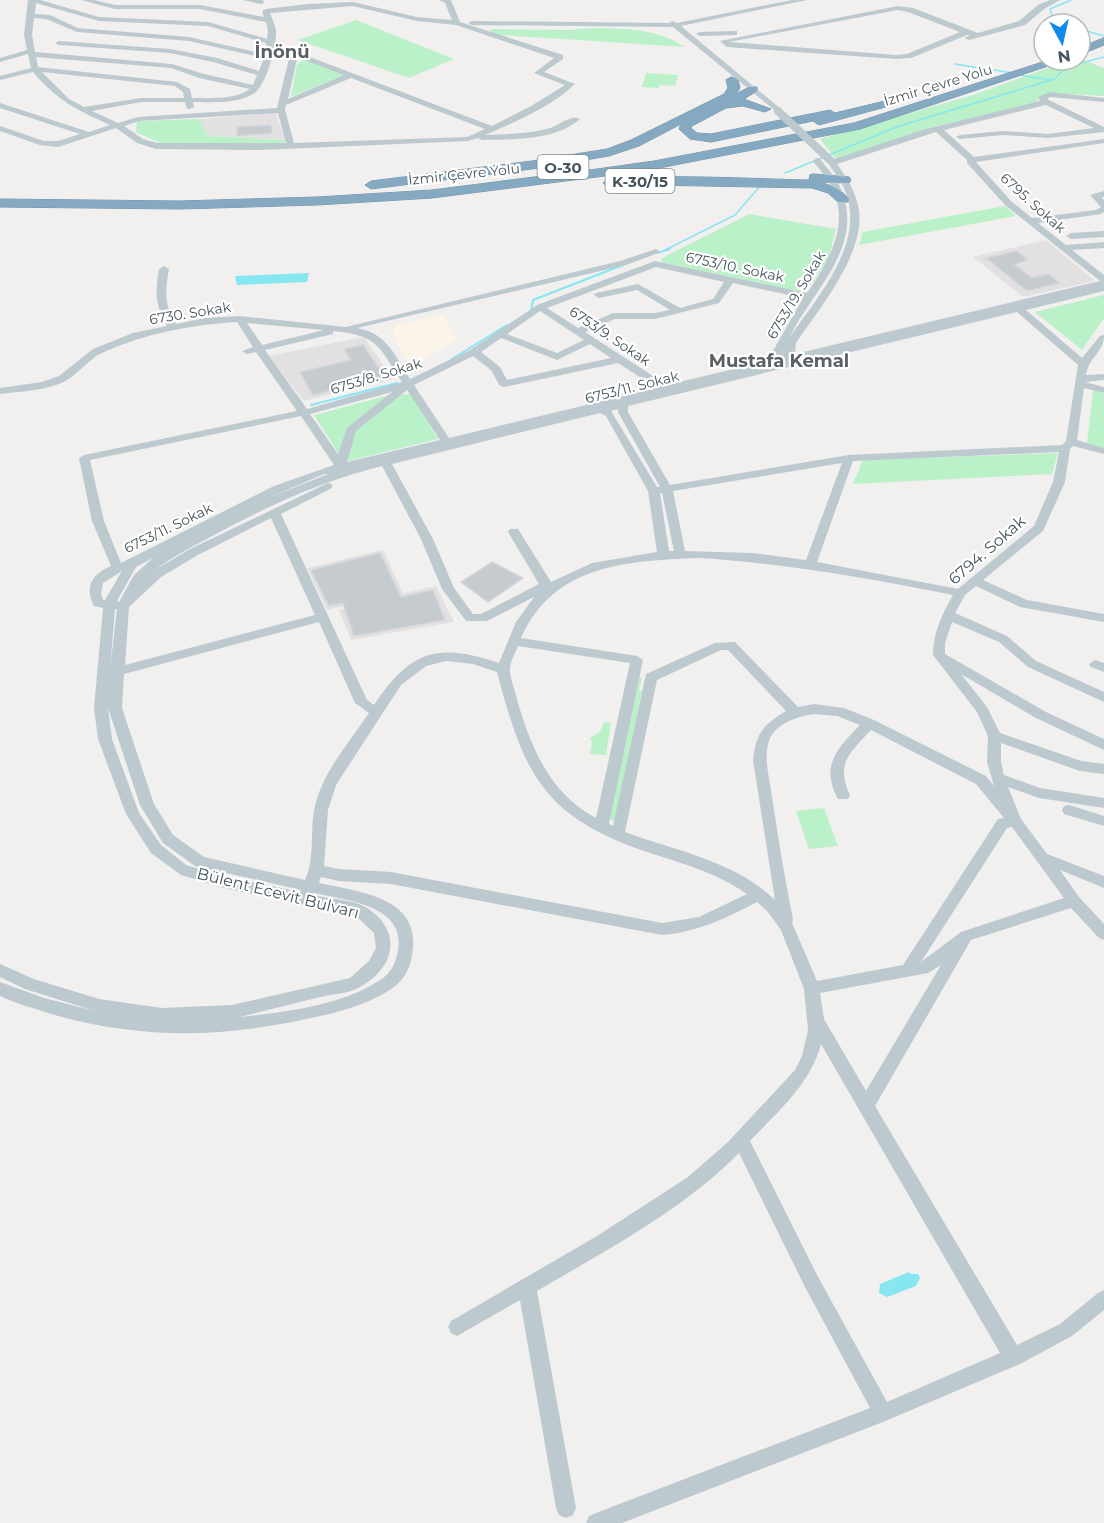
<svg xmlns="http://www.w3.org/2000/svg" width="1104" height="1523" viewBox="0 0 1104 1523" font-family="Montserrat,sans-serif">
	<rect width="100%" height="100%" fill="#f2efef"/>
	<polygon fill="#fdf4e8" points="443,315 457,339 410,367 392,331 396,325"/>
	<g fill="#e3e0e1">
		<polygon points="276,113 285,140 208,136 199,119"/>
		<polygon points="1046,240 1095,281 1023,297 973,257"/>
		<polygon points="364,337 393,379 304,401 269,356"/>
		<polygon points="383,550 403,593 436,586 454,622 351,640 339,610 381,598 327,610 307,568"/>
	</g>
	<g fill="#bbf1c9">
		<polygon points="356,20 454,59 409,78 298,40"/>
		<path d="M595 28C628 29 656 28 685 47L499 35 491 32V29L565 30Z"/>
		<polygon points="306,59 346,74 291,97 297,64"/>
		<polygon points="1080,59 1104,68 1104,96 1050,93 1037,99 1040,103 933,127 836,159 820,139 973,95 1070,60"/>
		<polygon points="646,73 678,75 675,86 660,85 658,88 642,87"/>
		<polygon points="199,119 208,136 285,140 285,143 160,143 136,132 137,121"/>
		<polygon points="1005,206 1016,216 859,245 863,232"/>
		<polygon points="749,214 836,229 828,260 807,289 797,291 661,262 662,258"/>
		<polygon points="1104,295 1104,318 1082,350 1035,312"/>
		<polygon points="1093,390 1104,393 1104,448 1087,443"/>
		<polygon points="411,394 438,439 344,462 314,415 386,396"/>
		<polygon points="1058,453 1052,474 853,484 863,460"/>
		<polygon points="639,677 642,678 639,690 642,691 615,822 609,819"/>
		<polygon points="604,722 611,723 606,755 590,754 592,742 590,738 600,732"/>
		<polygon points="824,808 838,846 809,849 796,811"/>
	</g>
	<g fill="#86e7f0">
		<polygon points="309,273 307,282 237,285 235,276"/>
		<polygon points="909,1272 911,1274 918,1274 920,1278 916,1286 887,1297 879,1293 880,1284"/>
	</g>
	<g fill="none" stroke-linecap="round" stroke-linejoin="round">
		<g stroke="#86e7f0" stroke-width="1.5">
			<polyline points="1063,24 1053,18 1050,9 1071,0"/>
			<polyline points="1080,29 1104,36"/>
			<polyline points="955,64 1013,73"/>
			<polyline points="1019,75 1051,80"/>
			<polyline points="785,173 899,126 1055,79 1066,67 1104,57"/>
			<polyline points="665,250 735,215 760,186"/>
		</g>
		<g stroke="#86e7f0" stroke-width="2">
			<polyline points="657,253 670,249"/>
			<polyline points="531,311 533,300 623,265"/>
			<polyline points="452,359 507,325"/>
			<polyline points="311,405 397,383"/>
		</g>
	</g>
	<g fill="#c6cbcf" stroke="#d3d6db" stroke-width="1.5">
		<polygon points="271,125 272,133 237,136 237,127"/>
		<polygon points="1017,251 1028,260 1014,264 1032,278 1048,274 1060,283 1027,291 986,258"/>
		<polygon points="363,345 385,377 313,395 300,372 351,360 344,349"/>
		<polygon points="380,553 401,597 433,590 445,620 354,636 343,603 329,606 311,570"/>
		<polygon points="492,562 523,578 488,602 461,582"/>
	</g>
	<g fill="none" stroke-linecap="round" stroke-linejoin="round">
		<g stroke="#6f94ac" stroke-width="1">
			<g id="highway">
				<polygon points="1104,38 1104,45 1080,55 1080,48"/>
				<polygon points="1049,60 1066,60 860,129 654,169 597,177 432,198 317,205 180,209 0,207 0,199 180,201 317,197 432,190 597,169 654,161 854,123"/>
				<polygon points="732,77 738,80 740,88 736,94 749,87 757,87 757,91 744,99 771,109 765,112 743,106 726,108 692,126 691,128 697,133 711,134 830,110 835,113 889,100 895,103 893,105 819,125 813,121 711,142 690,139 679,129 681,124 639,146 609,156 532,169 371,189 365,185 371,181 532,161 607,149 631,140 724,94 728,88 726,80"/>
				<path d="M814 174 849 177 851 180 849 183 820 182C832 186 841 189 849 199L848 202H838L828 193 812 188 649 185 609 187 603 183C615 171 781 180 809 180L810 175Z"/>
			</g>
		</g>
		<g fill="#bcc9cf" fill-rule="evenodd">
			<path d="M28 0H40L99 17 208 22 267 39 268 30 266 22 200 9H115L81 0H94L115 5H200L264 17 262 11 266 9 307 4 353 2 417 17 452 20 445 3 439 0H451L460 22 563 55V59L544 72 575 84C551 107 513 123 485 135 506 134 529 134 550 128 559 125 572 114 580 119 555 141 513 139 482 140L478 138 468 141 260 150 156 149 137 143 116 128 58 147 40 145 0 131V126L44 141H58L80 134 0 108V103L89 132 110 125C75 109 58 101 33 72L0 80V76L31 68 28 54 0 62V58L27 50 24 35ZM36 3 99 21 208 26 266 43 265 54 189 37 78 28 50 15 35 14ZM353 6 417 21 456 25 554 58 534 73 565 85 531 106 492 126 299 53 289 58 277 108 138 117 118 123 92 111 141 102H185L187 109H190L194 107 193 102C211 102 237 104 253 94 266 87 277 46 276 30 275 25 272 18 270 13ZM34 18 46 19 77 32 189 41 264 58 259 71 217 58 170 49 59 41 55 43 59 45 170 53 213 62 257 75 253 85 204 74 172 64 35 52 32 35ZM36 57 171 68 199 78 250 89C235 100 210 98 192 98L190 89 177 82 38 67ZM299 58 344 75 288 99 297 59ZM42 72 175 86 183 92 184 98H141L84 107 69 99ZM351 78 485 129 467 137 294 143 285 110 286 105ZM278 113 286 143H157L143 139 124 126 139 121Z"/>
			<polygon points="243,0 262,0 265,2 261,4"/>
			<polygon points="792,0 807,0 681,26 781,109 782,111 778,113 673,27 472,25 468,23 472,21 669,23 672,21 677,23"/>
			<path d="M1050 0H1060L1044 9 1025 25 969 40 965 38 970 35H967L911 58 896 59 727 47 720 41 898 6 913 8 978 33 1019 21 1038 5ZM898 10 908 12 960 32 907 54 896 55 729 42Z"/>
			<polygon points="734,31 737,31 737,35 700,36 696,34 700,32"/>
			<path d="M1049 92 1104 98V102L1050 97 1047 99 1104 127V132L1048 138 1003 135 960 139 956 137 960 135 1003 131 1048 134 1094 128 1046 105 944 130 974 157 1104 139V143L976 162 1011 201 1032 218 1096 210 1101 207 1090 195 1104 191V197H1101L1104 200V212L1101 214 1038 223 1066 245 1104 242V248L1072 250 1104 275V291L1026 310 1082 358 1100 336 1104 335C1104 352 1089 357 1086 375L1104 374V380L1085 382 1104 387V393L1084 388 1077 440 1104 448V454L1073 446 1070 449 1065 482 1043 531 983 580 1027 600 1104 614V622L1020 607 976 586 965 595 955 613 1007 636 1036 661 1104 692V702L1028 667 999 642 952 622 945 643V654L1046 712 1104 739V750L1036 718 961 674 987 707 1000 733 1081 761 1104 764V774L1080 771 1001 743V762L1004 775 1040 788 1104 798V808L1039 798 1008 787 1021 819 1047 854 1104 876V888L1060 870 1079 897 1104 924V940L1099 938 1071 908 971 940 875 1106 1017 1345 1060 1324 1098 1293 1104 1290V1310L1072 1336 1020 1364 883 1422 622 1523H586L589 1516 596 1513 870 1408 805 1287 739 1153C683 1210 605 1251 537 1291L576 1508 573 1515 566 1518 559 1515 556 1508 520 1300 457 1336 451 1333 448 1327 451 1321 597 1236 688 1177 728 1142 795 1070 802 1056 808 1030 804 989 781 930 768 912 757 902C726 918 698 932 662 935L391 884 339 881 321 877 319 883C360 892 423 897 412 955 410 970 402 983 388 991 363 1007 331 1014 302 1020 213 1038 140 1039 51 1014 34 1008 16 1004 0 996V982L44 998 95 1011 25 989 0 977V964L34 979 99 999 162 1008 232 1005 350 978 369 961 376 948 374 933 356 916 224 888 181 875 151 853 126 814 98 739 94 708 103 608 94 606C84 587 92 574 111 566L92 521 79 458 84 455 297 411 256 352 247 354 242 351 253 347 237 322C191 325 146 333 104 352 90 358 80 372 67 380 48 391 22 391 0 394V388L42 382 59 376 93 349 133 333 167 326C155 306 155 291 159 269L164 266 169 269C165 290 164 306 176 324L205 318 240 316 346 327 620 261 656 249 661 252 626 265 357 328C387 333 395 356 410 379L470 350 537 305 655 261 807 293C829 261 852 222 830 184 826 176 818 168 813 161L817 158 820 159C826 167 835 176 839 185 868 245 813 289 789 338 816 299 863 247 847 196 843 182 833 171 826 160L827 158 834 159 926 129 1040 101 1038 97ZM936 132 967 160V163L1005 205 1100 281 795 354 796 343C819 309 865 254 859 210 856 192 847 178 837 164ZM656 267 724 282 713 299 680 308 638 284 596 293 594 295 599 298 637 290 670 310 655 313H613L578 328 547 308ZM733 283 803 298 773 351 776 359 667 385 585 332 615 319H655L719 303ZM540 311 584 340 557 353 507 334ZM1017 312 1078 365 1066 441 1062 445 849 455 670 485 628 412V406ZM247 323 324 330 262 345ZM333 331C380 336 378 346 402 382L307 409 265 350 333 334ZM501 338 557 360 590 344 611 358 507 380 500 367 481 352ZM473 356 491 370 500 386 504 387 618 363 657 388 449 438 414 385ZM407 390 440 440 347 462 356 431ZM392 392 347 428 338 454 310 414ZM618 409V412L660 487H657L611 411ZM600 413 606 416 648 491 657 552 592 563 551 582 518 529H510L508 532 539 584 481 614H473L454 588 433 539 392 464ZM301 416 334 465 274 486 121 563 104 521 90 460ZM1059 452 1053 482 1034 526 958 589 817 562 853 461ZM842 463 806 560 753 553 685 551 673 491ZM382 466 421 539 442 589 466 621H487L534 597 516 622 499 663C437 642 410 651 374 705L367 700 281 514 332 488V484L328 483 190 549 153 571 142 581 143 580C165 560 190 548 216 534 270 505 322 481 382 466ZM324 474H328L266 499ZM660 493H662L674 551H669ZM271 518 315 615 125 665 129 607 161 577 198 555ZM153 558 134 575 119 602 117 601 136 567ZM698 558C784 563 868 578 953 595 942 614 933 633 933 655L977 712 988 736 987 762 994 786 986 776 874 720 844 708 814 704 798 707 735 642 715 643 646 674 613 826 609 824 643 660 637 656 521 638C554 564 627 561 698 558ZM122 571 105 600H103L101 594 103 583ZM115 609H117L110 669ZM319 622 355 703 369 713C349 743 320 775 314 811 310 834 315 858 305 880L204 857 173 835 154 804 122 708 124 674ZM518 646 630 663 596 818C550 794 530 746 517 699 515 690 509 676 510 668 511 660 515 653 518 646ZM721 650H728L786 711C763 725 756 733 753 760L775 900C735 861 676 851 625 832L657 680ZM446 661 473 664 497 672C524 775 544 818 650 853 684 864 717 873 747 894L699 917 662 923 391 872 339 869 324 866 328 810 336 785 401 685 426 666ZM110 678 108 708 140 805 163 843 195 866 301 890 300 892 224 876 186 865 161 845 139 813 112 739 108 708ZM814 714 837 716 860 725C837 749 820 765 838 799H848L850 795C835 763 850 753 871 730L976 784 1004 818 998 819 903 965 817 981 792 923 793 920C785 879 778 838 772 797 770 780 763 758 769 741 774 724 798 716 814 714ZM1012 827 1064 898 961 932 921 962 1007 828ZM314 893C345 900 406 905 398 950 396 964 390 975 377 982 338 1006 285 1012 240 1017 268 1010 296 1003 325 996 336 994 350 993 360 987 395 968 403 931 367 908 353 899 329 899 313 895ZM941 965 866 1091 824 1019 820 993 928 973ZM821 1044 1000 1353 887 1402 817 1275 750 1141C778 1111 810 1085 821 1044Z"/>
			<polygon points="1104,231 1104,237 1071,239 1066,236 1071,233"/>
			<polygon points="1095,660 1104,663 1104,672 1091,667 1089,664"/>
			<polygon points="1069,805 1104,816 1104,826 1064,814 1062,810 1064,806"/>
		</g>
		<use href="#highway" fill="#84a9c0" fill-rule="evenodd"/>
		<polyline stroke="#bcc9cf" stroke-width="8" points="778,111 830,160"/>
	</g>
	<g text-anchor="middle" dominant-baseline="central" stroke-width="4.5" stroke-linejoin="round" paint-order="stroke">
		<g font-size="14" fill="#46555d" stroke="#fff">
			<text transform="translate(938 85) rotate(-17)">İzmir Çevre Yolu</text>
			<text transform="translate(464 174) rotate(-6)">İzmir Çevre Yolu</text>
			<text transform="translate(1033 203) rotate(42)">6795. Sokak</text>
			<text transform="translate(735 267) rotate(12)">6753/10. Sokak</text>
			<text transform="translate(796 295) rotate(-59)">6753/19. Sokak</text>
			<text transform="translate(190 313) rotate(-9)">6730. Sokak</text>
			<text transform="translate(610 336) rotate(34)">6753/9. Sokak</text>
			<text transform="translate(376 376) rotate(-17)">6753/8. Sokak</text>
			<text transform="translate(632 387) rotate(-14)">6753/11. Sokak</text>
			<text transform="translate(168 528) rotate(-26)">6753/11. Sokak</text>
		</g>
		<g fill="#fff" stroke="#7e888e" stroke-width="1.5">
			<rect x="537.5" y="155" width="51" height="24" rx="4.5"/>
			<rect x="605.5" y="169" width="69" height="24" rx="4.5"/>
		</g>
		<g font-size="15" font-weight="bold" fill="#46555d">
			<text x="563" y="167">O-30</text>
			<text x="640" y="181">K-30/15</text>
		</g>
		<g font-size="16" fill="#46555d" stroke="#fff">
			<text transform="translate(987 550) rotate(-41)">6794. Sokak</text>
			<text transform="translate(278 893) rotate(14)">Bülent Ecevit Bulvarı</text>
		</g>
		<g font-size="18" font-weight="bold" fill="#5b6064" stroke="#fff">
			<text x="282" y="52">İnönü</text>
			<text x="779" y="361">Mustafa Kemal</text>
		</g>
	</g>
	<g transform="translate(1062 42) rotate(172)"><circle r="28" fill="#ffffff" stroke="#b5bbbe" stroke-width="1.5"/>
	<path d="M0-4.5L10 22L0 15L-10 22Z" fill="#108beb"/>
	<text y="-9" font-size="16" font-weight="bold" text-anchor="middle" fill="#46555d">N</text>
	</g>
</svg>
